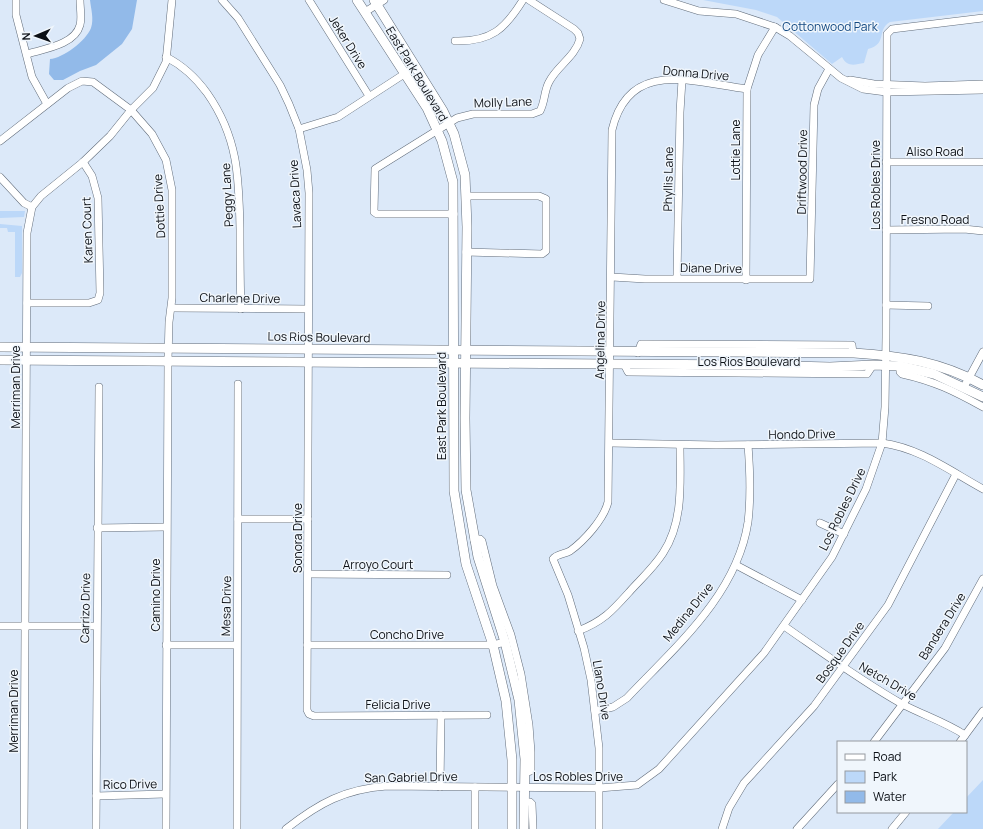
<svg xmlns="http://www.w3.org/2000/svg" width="983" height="829" viewBox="0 0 983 829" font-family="Manrope,sans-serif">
	<rect width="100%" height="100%" fill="#dce9f9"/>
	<g fill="#bcd8f9">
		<path d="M703 0H983V11L890 22C876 30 888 44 868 49L864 63C854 65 847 67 842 57L832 64 777 17 756 10Z"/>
		<polygon points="0,211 25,211 24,217 0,218"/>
		<polygon points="0,224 22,226 22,273 20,277 15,277 15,232 8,232 7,228 0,228"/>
		<polygon points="983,780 983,829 938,829 954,812 966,812 966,798"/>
	</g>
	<path fill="#92bae9" d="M90 0H137L132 29 122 44 96 65 80 71 63 80H54L49 74 50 59C63 58 86 41 91 28 94 19 91 9 90 0Z"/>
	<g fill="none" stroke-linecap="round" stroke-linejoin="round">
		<g stroke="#626d7b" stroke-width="8">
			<g id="minor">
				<polyline points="16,0 16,15 32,77 47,104"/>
				<polyline points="222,0 238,18 280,85 289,104 299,129 307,170 309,193 307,710 309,714 314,716 487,715"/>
				<polyline points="309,0 369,96"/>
				<polyline points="664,0 699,11 736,14 775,27 790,36 841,78 863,89 886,92 983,90"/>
				<polyline points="365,12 384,0"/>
				<path d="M455 41C491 42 505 29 523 0"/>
				<path d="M27 54C43 49 75 45 80 25 82 18 80 8 80 0"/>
				<path d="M166 57C182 65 196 78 207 93 238 137 239 177 240 229 240 256 240 282 241 309"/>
				<polyline points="850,80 874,84 925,86 983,84"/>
				<polyline points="299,129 338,117 415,67"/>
				<polyline points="0,141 68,88 82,81 93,82 131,110 152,134 166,160 172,190 172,298 169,322 168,360 166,829"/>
				<polyline points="886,162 983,162"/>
				<polyline points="0,177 24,203 32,207"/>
				<path d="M454 214H377L374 212 375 169 457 118 473 114H532L540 111C545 102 544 91 549 82 557 66 575 57 580 39L578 33 574 29 529 0"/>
				<polyline points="886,230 964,229 983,231"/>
				<polyline points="466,252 542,254 546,251 546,199 539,196 467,196"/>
				<polyline points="612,277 645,279 810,279 814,105 818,89 829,69"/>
				<polyline points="677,278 680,112 682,80"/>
				<polyline points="746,280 747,89 758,55 775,27"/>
				<polyline points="27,303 89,303 98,300 100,293 98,198 92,176 83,162"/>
				<polyline points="886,305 928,306"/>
				<polyline points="172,308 308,309"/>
				<polyline points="638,353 641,344 646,344 852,345 853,353"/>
				<polyline points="624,364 628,372 867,374 873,365"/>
				<path d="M900 366V372L902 374C934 381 954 391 983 407"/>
				<polyline points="964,387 983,352"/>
				<path d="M610 443 716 445 882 443C920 448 950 471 983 489"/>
				<polyline points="238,519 308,519"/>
				<polyline points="820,523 844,534"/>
				<polyline points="97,528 166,527"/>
				<polyline points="474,540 480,539 482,541 493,586 511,635 521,674 529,725 531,752 531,771 525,773"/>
				<polyline points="736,565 802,600"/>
				<polyline points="308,574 447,575"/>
				<polyline points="0,626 96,626"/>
				<path d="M784 626C823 653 861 681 902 704 923 715 945 722 965 735"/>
				<path d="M578 631C604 621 613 610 631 590 642 578 654 567 663 553 684 521 680 482 680 445"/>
				<polyline points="166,645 236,645"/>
				<polyline points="307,645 493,645 505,642"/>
				<path d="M595 711 613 707 627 698C675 647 737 595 748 522 751 497 750 470 748 445"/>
				<polyline points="874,742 945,648 983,579"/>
				<polyline points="960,742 983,711"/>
				<polyline points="440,787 441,715"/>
				<polyline points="475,787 475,829"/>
				<polyline points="96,796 165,794"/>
				<polyline points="524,802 530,802 532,804 533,829"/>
				<polyline points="24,829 27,233 32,207 41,196 83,162 110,136 131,110 153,88 166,62 172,0"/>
				<polyline points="96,829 99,387"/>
				<polyline points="237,829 238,384"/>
				<path d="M286 829C319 803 345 789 387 786L599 788 637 785 659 769 764 653 832 557 866 489 882 443 885 407 886 337 887 34 892 29 983 18"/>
				<path d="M599 829V748L591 680 584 648 568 595 553 559C556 554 565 554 570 551 584 541 604 519 608 502L612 130C629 58 692 82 747 89"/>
				<polyline points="722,829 729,808 744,783 814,706 888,605 956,474"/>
				<polyline points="797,829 838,784"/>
				<polyline points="892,829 906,812"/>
			</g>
		</g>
		<g stroke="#626d7b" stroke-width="10">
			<g id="major">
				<polyline points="357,0 427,108 442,141 453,182 454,491 466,564 493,645 506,701 512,760 512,829"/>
				<polyline points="374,0 443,111 454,134 465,175 467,227 465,418 466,490 478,557 505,642 519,700 525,759 524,829"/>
				<path d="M0 347 854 353C902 356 941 362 983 385"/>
				<polyline points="0,360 753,365 830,367 873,365 900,366 934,374 983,397"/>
			</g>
		</g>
		<use href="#minor" stroke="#fff" stroke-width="7"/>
		<use href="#major" stroke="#fff" stroke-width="9"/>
	</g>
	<g text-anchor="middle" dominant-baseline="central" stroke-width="3" stroke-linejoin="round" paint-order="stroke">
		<g font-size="12" fill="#134982" stroke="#f0f6fc">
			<text x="830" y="26">Cottonwood Park</text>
		</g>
		<g font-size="12" fill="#0c1016" stroke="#f0f6fc">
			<text transform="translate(348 42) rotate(58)">Jeker Drive</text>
			<text transform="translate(696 73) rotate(5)">Donna Drive</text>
			<text transform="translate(417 74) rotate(59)">East Park Boulevard</text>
			<text transform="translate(503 102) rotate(-2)">Molly Lane</text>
			<text transform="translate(735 150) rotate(-90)">Lottie Lane</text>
			<text x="935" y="151">Aliso Road</text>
			<text transform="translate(802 172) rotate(-89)">Driftwood Drive</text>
			<text transform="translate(668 179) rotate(-89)">Phyllis Lane</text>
			<text transform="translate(875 185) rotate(-90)">Los Robles Drive</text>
			<text transform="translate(295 194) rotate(-93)">Lavaca Drive</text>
			<text transform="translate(227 195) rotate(-93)">Peggy Lane</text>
			<text transform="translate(159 206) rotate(-93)">Dottie Drive</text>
			<text x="935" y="219">Fresno Road</text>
			<text transform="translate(87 230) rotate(-92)">Karen Court</text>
			<text transform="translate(711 268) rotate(1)">Diane Drive</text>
			<text transform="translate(240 298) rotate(1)">Charlene Drive</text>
			<text transform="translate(319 337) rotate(1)">Los Rios Boulevard</text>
			<text transform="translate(600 340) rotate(-89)">Angelina Drive</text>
			<text x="749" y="361">Los Rios Boulevard</text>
			<text transform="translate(15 387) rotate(-90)">Merriman Drive</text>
			<text transform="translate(441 406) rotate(-90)">East Park Boulevard</text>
			<text transform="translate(802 434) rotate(-1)">Hondo Drive</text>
			<text transform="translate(842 509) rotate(-64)">Los Robles Drive</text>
			<text transform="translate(297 538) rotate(-90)">Sonora Drive</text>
			<text x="378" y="564">Arroyo Court</text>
			<text transform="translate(155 595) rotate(-90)">Camino Drive</text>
			<text transform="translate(226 606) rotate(-89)">Mesa Drive</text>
			<text transform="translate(85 608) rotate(-89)">Carrizo Drive</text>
			<text transform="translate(688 612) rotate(-51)">Medina Drive</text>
			<text transform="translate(942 626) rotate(-58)">Bandera Drive</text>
			<text x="407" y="634">Concho Drive</text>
			<text transform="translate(840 652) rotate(-54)">Bosque Drive</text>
			<text transform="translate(888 681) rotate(30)">Netch Drive</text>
			<text transform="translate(602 690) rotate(81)">Llano Drive</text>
			<text x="398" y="704">Felicia Drive</text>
			<text transform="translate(13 711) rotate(-90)">Merriman Drive</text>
			<text x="578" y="776">Los Robles Drive</text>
			<text transform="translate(411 777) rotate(-1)">San Gabriel Drive</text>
			<text transform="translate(130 784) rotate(-1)">Rico Drive</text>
		</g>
	</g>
	<rect x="837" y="741" width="130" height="72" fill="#f0f6fc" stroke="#959aa0"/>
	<rect x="845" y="754" width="20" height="6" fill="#ffffff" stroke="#959aa0"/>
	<text x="873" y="761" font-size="12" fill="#0c1016">Road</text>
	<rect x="845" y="771" width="20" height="12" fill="#bcd8f9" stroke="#959aa0"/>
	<text x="873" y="781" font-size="12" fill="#0c1016">Park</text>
	<rect x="845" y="791" width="20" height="12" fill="#92bae9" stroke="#959aa0"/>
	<text x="873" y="801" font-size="12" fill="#0c1016">Water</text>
	<g transform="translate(36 36) rotate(268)" stroke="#f0f6fc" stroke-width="3" paint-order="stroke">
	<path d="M0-3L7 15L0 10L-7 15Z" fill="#0c1016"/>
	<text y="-6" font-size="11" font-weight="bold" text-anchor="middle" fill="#0c1016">N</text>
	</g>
</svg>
